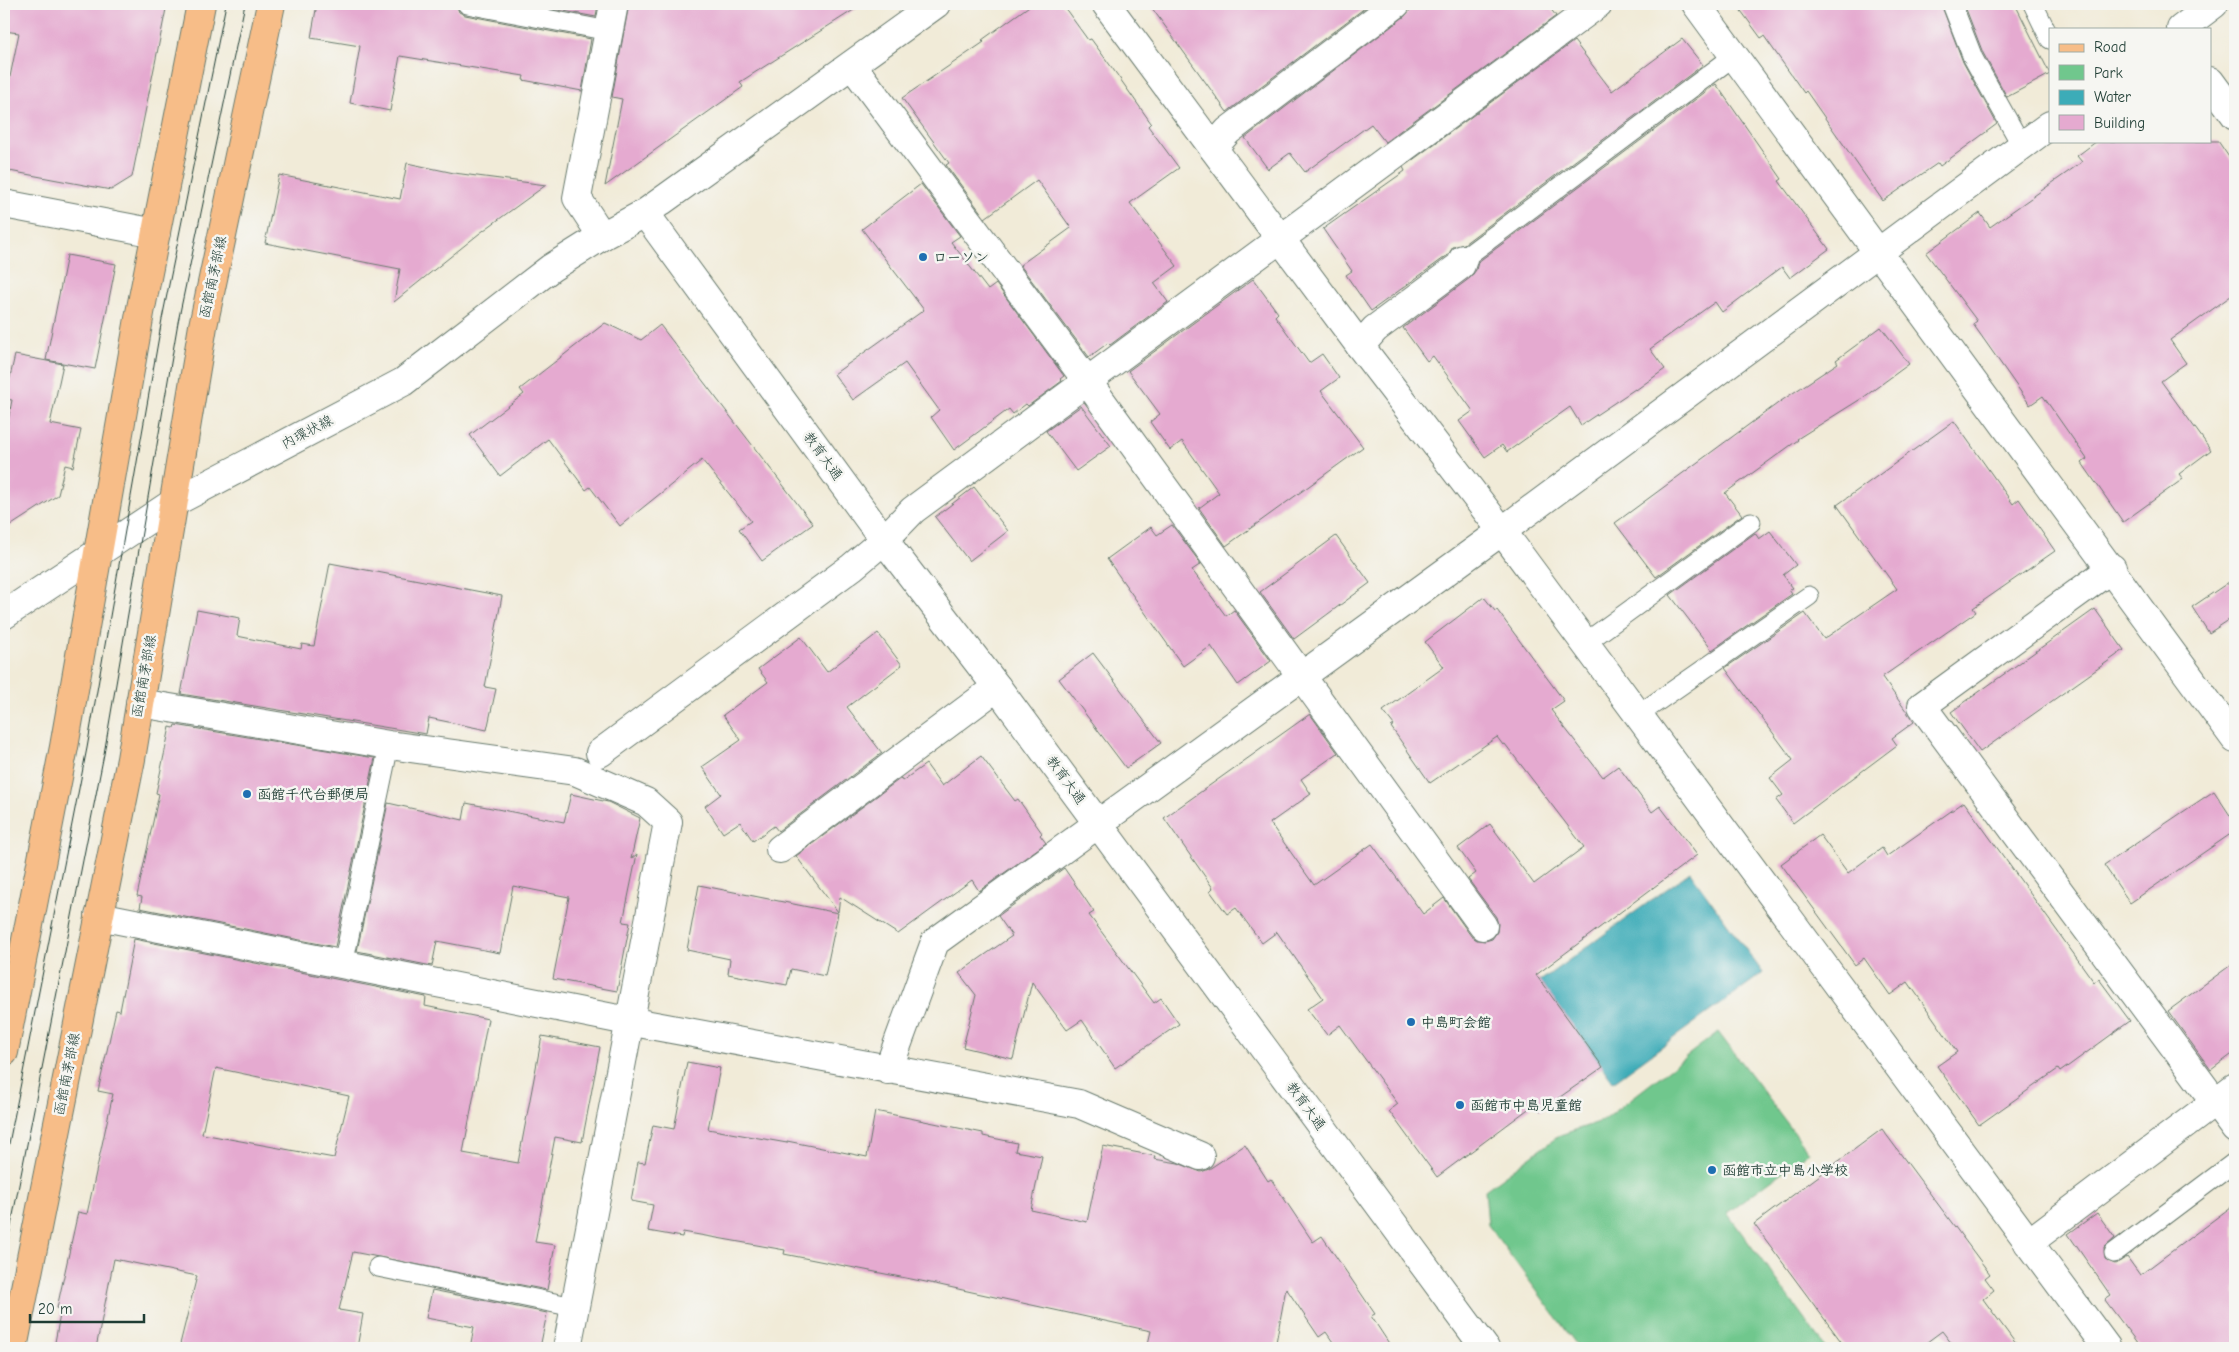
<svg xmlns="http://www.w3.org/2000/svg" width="2239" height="1352" viewBox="0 0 2239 1352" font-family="'Comic Neue','Klee One',sans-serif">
	<rect width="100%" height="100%" fill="#f6f6f2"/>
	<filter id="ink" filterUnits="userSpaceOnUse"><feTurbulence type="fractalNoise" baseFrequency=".02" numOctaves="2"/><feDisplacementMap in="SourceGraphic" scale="10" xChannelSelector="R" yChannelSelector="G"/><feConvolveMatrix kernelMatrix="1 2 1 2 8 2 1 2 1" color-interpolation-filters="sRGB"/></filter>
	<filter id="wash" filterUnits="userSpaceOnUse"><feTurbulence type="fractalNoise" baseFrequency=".0096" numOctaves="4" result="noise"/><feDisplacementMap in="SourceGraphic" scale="20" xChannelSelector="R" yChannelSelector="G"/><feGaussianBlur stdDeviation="1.12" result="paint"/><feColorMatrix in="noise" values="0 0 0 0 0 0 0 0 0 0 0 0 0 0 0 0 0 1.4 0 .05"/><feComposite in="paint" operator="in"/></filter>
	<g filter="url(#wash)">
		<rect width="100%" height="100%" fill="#f1ebd8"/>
		<polygon fill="#70c78d" stroke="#488260" points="1718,1032 1809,1152 1727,1213 1826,1348 1579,1348 1488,1225 1485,1190 1560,1135 1602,1121"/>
		<polygon fill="#3cacb8" stroke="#2e7476" points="1690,872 1763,973 1613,1082 1540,981"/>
		<g id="blocks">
			<g fill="#e5aad0" fill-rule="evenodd">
				<polygon points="4,4 167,4 132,177 111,190 4,170 4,106 19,33 4,31"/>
				<polygon points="317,4 456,4 459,12 465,15 591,39 582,91 523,80 524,76 400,56 390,111 350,103 360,46 311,38"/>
				<polygon points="526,4 598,4 596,17"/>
				<polygon points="629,4 863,4 740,82 743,87 605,186 622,99 612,97"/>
				<polygon points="1032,4 1062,4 1088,40 1091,39 1118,76 1151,123 1148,126 1179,168 1130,203 1177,266 1154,283 1168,302 1110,345 1108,343 1089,357 1020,265 1071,228 1037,180 985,218 946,165 949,163 902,98 984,42 982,40"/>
				<polygon points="1149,4 1370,4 1227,112"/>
				<polygon points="1411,4 1547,4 1556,16 1385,142 1371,124 1305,172 1290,153 1268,169 1245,138 1405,16 1410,10"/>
				<polygon points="1736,4 1941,4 1963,62 1997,124 1940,166 1938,163 1883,201 1806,91 1804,93 1764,36 1761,38"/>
				<polygon points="1964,4 2015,4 2050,74 2007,97 1983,53"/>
				<polygon points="1682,39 1703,65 1464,244 1453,247 1448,255 1371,311 1346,275 1352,271 1323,229 1405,171 1403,167 1574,41 1612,91"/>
				<polygon points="1716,84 1782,179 1779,181 1829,249 1790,278 1782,267 1722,312 1715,302 1650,349 1665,369 1636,390 1635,389 1581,425 1570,407 1507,452 1502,445 1485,457 1459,421 1473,411 1433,356 1427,361 1403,328 1470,278 1476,270 1478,262"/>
				<polygon points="2097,141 2218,141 2235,166 2235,293 2170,340 2186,363 2161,381 2211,450 2179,474 2183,479 2123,522 2082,463 2087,459 2043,396 2030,405 1973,324 1977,321 1926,253 1980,213 1990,227 2082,162 2077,156"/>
				<polygon points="407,163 454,173 546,185 480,233 394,302 400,269 265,243 279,175 400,199"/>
				<polygon points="921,184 960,236 951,242 988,290 996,284 1064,376 1060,379 1062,381 1028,406 1026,404 1013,414 1009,409 954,450 931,417 939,410 905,363 853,400 834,374 924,310 862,229"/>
				<polygon points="67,255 116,264 95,369 46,360"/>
				<polygon points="1253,279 1278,313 1275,316 1309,363 1322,354 1339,378 1321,391 1363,447 1226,546 1199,508 1219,493 1182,441 1170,450 1150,422 1160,414 1128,371"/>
				<polygon points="605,323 641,340 660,325 813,524 762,561 739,529 751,521 702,460 620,526 590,487 586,490 548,439 500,476 470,435 524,394 520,389"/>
				<polygon points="1881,327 1909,364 1864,397 1797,439 1798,440 1725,493 1742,515 1656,577 1615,523 1781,401 1838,363 1836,360"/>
				<polygon points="15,355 63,364 50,424 81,430 73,467 65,465 58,495 4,530 4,442 12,400 5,399"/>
				<polygon points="1081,406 1111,446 1076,471 1046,431"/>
				<polygon points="1954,421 2013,504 2019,499 2055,551 1973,608 1976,612 1882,677 1914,722 1892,738 1897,745 1793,823 1776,800 1783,795 1770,778 1793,760 1725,668 1805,613 1824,639 1897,589 1837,505"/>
				<polygon points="974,487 1008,531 969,561 935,517"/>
				<polygon points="1172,525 1201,564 1192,570 1226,616 1234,610 1271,661 1238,685 1211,646 1183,666 1107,559 1151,527 1157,535"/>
				<polygon points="1770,531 1796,565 1783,575 1793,588 1789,590 1792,594 1712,650 1670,595 1755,533 1759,539"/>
				<polygon points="1336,536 1370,583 1294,639 1260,592"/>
				<polygon points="330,563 502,596 485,687 496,689 487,730 429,718 426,734 181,694 197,610 240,618 237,636 301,649 302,644 314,646"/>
				<polygon points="2235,578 2235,616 2209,633 2192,607"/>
				<polygon points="1484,597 1495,611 1497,610 1564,701 1551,710 1603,777 1618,766 1652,812 1660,806 1697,855 1536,975 1603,1067 1540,1111 1535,1104 1437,1177 1389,1111 1398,1104 1340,1025 1327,1035 1307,1009 1323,998 1277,932 1262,943 1236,908 1227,914 1210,891 1213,888 1164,818 1310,714 1338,753 1301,779 1311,794 1270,823 1314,885 1372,844 1423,914 1444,898 1471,936 1477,940 1485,941 1492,939 1497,932 1498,924 1496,917 1468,879 1476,873 1458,848 1490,824 1534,884 1584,847 1505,744 1503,745 1497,737 1430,783 1391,727 1394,725 1383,711 1444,667 1425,642"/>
				<polygon points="2095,609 2124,650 1980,752 1951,712"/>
				<polygon points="878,633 902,665 847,707 882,753 778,831 774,826 753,841 740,822 723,833 705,806 721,794 702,767 741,740 723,715 768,682 758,669 801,637 827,672"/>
				<polygon points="1093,653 1161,743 1126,768 1059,679"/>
				<polygon points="175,725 375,758 335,947 140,908 142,897 137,896 159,794 156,793 170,727 174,728"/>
				<polygon points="981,756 1015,801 1018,799 1042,833 1040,835 1046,843 979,891 972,880 898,934 840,897 838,912 796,856 901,778 902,781 926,764 942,786"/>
				<polygon points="2214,791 2235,823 2235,831 2130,903 2104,865"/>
				<polygon points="571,794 608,802 640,818 631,859 637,854 623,922 630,923 617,991 553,979 569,897 513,886 500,953 437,941 432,966 357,951 388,803 463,820 466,803 564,822"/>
				<polygon points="1964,802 2094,982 2099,979 2130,1021 2060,1072 2058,1069 1979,1125 1937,1066 1957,1052 1908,982 1890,995 1864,958 1855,965 1781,864 1820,835 1848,873 1882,848 1887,856"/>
				<polygon points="1064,868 1094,912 1089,915 1154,1003 1161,998 1179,1024 1115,1068 1082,1020 1067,1030 1032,982 1013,1059 963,1047 976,995 959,973 1012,936 998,916"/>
				<polygon points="699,885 838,913 825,976 791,969 787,985 728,974 730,959 687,950"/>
				<path d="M134 939 426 997 425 1006 488 1019 463 1153 518 1163 542 1036 600 1047 582 1142 555 1137 535 1242 555 1245 547 1290 353 1252 339 1310 363 1314 357 1348H179L197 1276 114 1259 96 1348H54L61 1309 57 1308 78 1212 87 1214 113 1094 98 1091 116 1010 120 1011ZM216 1068 349 1096 334 1158 202 1134Z"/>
				<polygon points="2235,962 2235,1052 2211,1070 2168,1011"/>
				<polygon points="687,1062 720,1068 708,1129 787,1143 787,1141 867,1157 875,1111 983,1133 983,1136 1017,1143 1015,1151 1042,1156 1031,1210 1087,1222 1103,1146 1155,1156 1154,1159 1178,1163 1201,1172 1209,1169 1245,1145 1268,1181 1271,1179 1313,1242 1322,1236 1375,1314 1371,1316 1392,1348 1337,1348 1326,1332 1319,1337 1286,1288 1275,1348 1147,1348 1151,1331 926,1282 784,1254 785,1250 683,1232 682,1237 648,1231 653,1205 631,1201 638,1162 645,1163 653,1125 674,1129"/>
				<polygon points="1882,1129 1990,1274 1985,1278 1994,1290 1983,1299 2019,1348 1955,1348 1942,1331 1919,1348 1846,1348 1754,1224"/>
				<polygon points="2235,1204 2235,1348 2141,1348 2105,1300 2111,1296 2068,1234 2097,1213 2115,1238 2104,1248 2105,1259 2115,1264 2127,1257 2140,1275"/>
				<polygon points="432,1290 547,1313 540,1348 470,1348 474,1327 426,1318"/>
			</g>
		</g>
	</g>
	<g filter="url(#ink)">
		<use href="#blocks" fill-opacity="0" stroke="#687a6d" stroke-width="1"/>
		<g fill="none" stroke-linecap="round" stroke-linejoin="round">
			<g stroke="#687a6d" stroke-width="21">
				<g id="service">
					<polyline points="467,4 609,31"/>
					<polyline points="1952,4 1973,58 2022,146"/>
					<polyline points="2033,4 2050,39"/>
					<polyline points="1463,259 1734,56"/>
					<polyline points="1585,643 1751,522"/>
					<polyline points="1638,715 1809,596"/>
					<polyline points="343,965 389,745"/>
					<polyline points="2114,1253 2235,1162"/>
					<polyline points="378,1267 574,1307"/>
				</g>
			</g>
			<g stroke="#687a6d" stroke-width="30">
				<g id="minor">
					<polyline points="1106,4 1360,346 1502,531 2107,1348"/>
					<polyline points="1696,4 2235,739"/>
					<polyline points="2181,29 2214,4"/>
					<polyline points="852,65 1087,381 1483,926"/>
					<polyline points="2210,81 2235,115"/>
					<polyline points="1213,148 1228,131 1396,4"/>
					<polyline points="4,204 156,233"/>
					<polyline points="602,236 577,198 614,4"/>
					<polyline points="1360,346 1375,329 1461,265 1463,259"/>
					<polyline points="2112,568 1922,706 2235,1129"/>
					<polyline points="140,703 389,745 575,771 646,802 668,822 567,1348"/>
					<polyline points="600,753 852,567 884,540 913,510 1598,4"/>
					<polyline points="780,849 997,687"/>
					<polyline points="99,916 628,1021 1079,1104 1200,1156"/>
					<polyline points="888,1070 935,942 1502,531 2050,125"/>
					<polyline points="2028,1243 2235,1087"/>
				</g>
			</g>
			<g stroke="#687a6d" stroke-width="30">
				<g id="tertiary">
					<polyline points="645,213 884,540 997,687 1485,1348"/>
					<polyline points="4,615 173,503 403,382 551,268 602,236 645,213 936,4"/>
				</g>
			</g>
			<g stroke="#687a6d" stroke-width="30">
				<g id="primary">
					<polyline points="4,1052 64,747 140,313 201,4"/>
					<polyline points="13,1348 131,759 203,326 271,4"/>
				</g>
			</g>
			<use href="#service" stroke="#fff" stroke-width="19"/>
			<use href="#minor" stroke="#fff" stroke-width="28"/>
			<use href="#tertiary" stroke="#fff" stroke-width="28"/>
			<use href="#primary" stroke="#f7bd88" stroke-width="28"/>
			<g stroke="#1f3d34" stroke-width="1">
				<polyline points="4,1169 87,748 162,319 226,4"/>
				<polyline points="4,1261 104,754 178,322 245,4"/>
			</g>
		</g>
	</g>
	<g fill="#1f6fb2" stroke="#f6f6f2" stroke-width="2">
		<circle cx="923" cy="257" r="5"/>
		<circle cx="247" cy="794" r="5"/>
		<circle cx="1411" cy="1022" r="5"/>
		<circle cx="1460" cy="1105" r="5"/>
		<circle cx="1712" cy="1170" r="5"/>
	</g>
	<g text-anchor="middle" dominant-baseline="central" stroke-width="5" stroke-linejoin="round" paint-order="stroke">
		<g font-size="14" font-weight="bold" fill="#1f3d34" stroke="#f6f6f2" text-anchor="start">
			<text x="933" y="257">ローソン</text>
			<text x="257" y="794">函館千代台郵便局</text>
			<text x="1421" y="1022">中島町会館</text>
			<text x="1470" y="1105">函館市中島児童館</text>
			<text x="1722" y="1170">函館市立中島小学校</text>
		</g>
		<g font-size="14" fill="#1f3d34" stroke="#f6f6f2">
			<text transform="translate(213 277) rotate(-78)">函館南茅部線</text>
			<text transform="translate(307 432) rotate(-28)">内環状線</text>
			<text transform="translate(823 456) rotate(54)">教育大通</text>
			<text transform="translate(144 676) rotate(-80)">函館南茅部線</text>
			<text transform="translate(1066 780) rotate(54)">教育大通</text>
			<text transform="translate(67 1074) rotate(-79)">函館南茅部線</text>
			<text transform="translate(1306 1106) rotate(54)">教育大通</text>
		</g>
	</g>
	<rect width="2239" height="1352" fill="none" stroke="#f6f6f2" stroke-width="20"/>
	<rect x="2049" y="28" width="162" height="115" fill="#f6f6f2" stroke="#a0aca6"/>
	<rect x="2059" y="44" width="25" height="8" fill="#f7bd88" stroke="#a0aca6"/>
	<text x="2094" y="52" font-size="15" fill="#1f3d34">Road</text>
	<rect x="2059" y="65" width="25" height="15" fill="#70c78d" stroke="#a0aca6"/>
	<text x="2094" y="78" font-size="15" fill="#1f3d34">Park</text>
	<rect x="2059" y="90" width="25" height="15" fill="#3cacb8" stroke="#a0aca6"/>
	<text x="2094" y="102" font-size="15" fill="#1f3d34">Water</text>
	<rect x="2059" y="115" width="25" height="15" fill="#e5aad0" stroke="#a0aca6"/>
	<text x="2094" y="128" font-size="15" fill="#1f3d34">Building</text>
	<path d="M30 1314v8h114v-8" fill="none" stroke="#1f3d34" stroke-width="2.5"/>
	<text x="38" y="1314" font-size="15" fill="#1f3d34" stroke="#f6f6f2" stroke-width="4" paint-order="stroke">20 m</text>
</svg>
